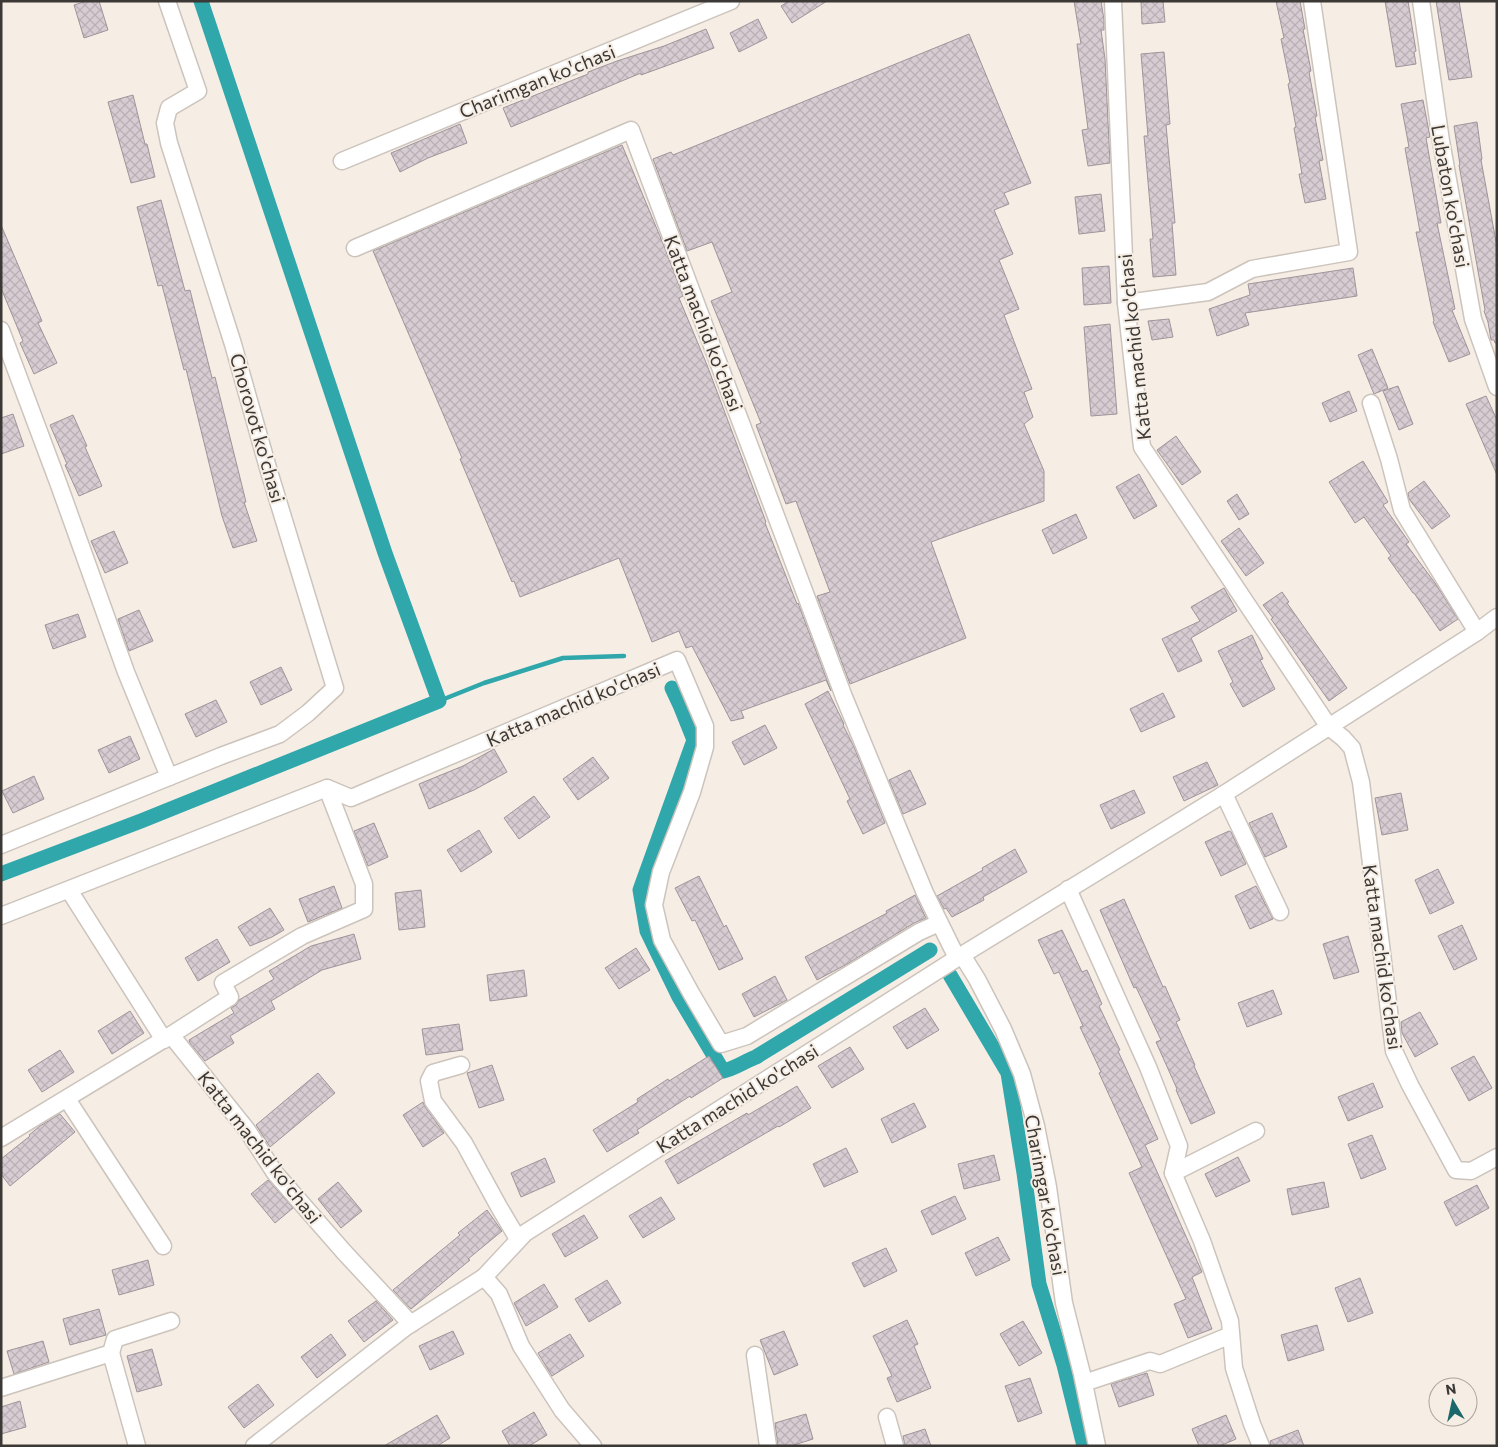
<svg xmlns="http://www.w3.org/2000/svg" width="1498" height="1447" viewBox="0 0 1498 1447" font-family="Commissioner,sans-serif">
	<defs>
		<pattern id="building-cross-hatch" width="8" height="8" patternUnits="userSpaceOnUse" patternTransform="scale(1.25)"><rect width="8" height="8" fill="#d7ccd2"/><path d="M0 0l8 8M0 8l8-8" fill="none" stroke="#b9b0b5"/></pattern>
	</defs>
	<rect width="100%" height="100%" fill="#f6eee5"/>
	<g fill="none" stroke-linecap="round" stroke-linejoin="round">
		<polyline stroke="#2fa7ab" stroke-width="4.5" points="439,701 484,683 563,658 624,656"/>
		<g stroke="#2fa7ab" stroke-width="15">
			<path d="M672 688 680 705 694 740 640 890 647 931 679 997 723 1071C734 1069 745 1061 756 1057L930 950"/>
			<polyline points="1,874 141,821 439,701 385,553 201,1"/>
			<polyline points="950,975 1008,1073 1024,1173 1039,1284 1064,1365 1084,1446"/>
		</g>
	</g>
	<g fill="url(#building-cross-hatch)" stroke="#9f949a">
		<polygon points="87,1 99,1 108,30 84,38 74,5"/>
		<polygon points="789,1 827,1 792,23 781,6"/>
		<polygon points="1074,1 1101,1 1104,20 1104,30 1101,30 1105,59 1110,163 1088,166 1082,130 1088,129 1077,44 1081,44"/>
		<polygon points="1141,1 1163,1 1165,22 1142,24"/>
		<polygon points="1276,1 1300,1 1305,29 1303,29 1311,71 1309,72 1317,116 1315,117 1323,160 1319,161 1326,199 1305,203 1299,174 1302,174 1294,128 1296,127 1288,84 1290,83 1281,39 1284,38"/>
		<polygon points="1385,1 1408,1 1416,51 1414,52 1416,64 1396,67"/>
		<polygon points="1436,1 1459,1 1472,77 1449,80"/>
		<polygon points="758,19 767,38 739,52 730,33"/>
		<polygon points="706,29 714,48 685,59 641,75 641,73 511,127 503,108 588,74 588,72 617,61 664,46"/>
		<polygon points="969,34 1031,183 1004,193 1009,204 994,210 1013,254 999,260 1019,309 1004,315 1032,389 1024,392 1033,417 1024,424 1044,471 1044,501 931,542 966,638 850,684 817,596 830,592 796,501 786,504 756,425 761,423 711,301 732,292 712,242 687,251 653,159 671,152 673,155"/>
		<polygon points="1164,52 1170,124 1166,125 1175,223 1172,223 1176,275 1153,277 1150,239 1153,239 1144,136 1148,136 1141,54"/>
		<polygon points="133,95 145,144 147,144 155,177 131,183 108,102"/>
		<polygon points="1423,100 1430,137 1426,138 1441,223 1437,223 1455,309 1452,310 1470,354 1449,362 1433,322 1434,321 1416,232 1420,232 1405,148 1409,147 1401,104"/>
		<polygon points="1477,122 1482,159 1481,160 1497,247 1497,343 1495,343 1494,340 1491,340 1488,322 1484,311 1485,310 1459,165 1460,165 1454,126"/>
		<polygon points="460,124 467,143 428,158 400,172 391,153"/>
		<polygon points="622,145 664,246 683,296 679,298 707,365 766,522 765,523 797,604 798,603 831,691 826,680 741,711 744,718 731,721 692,646 686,648 679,631 652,642 619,558 520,597 514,581 512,582 460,459 462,458 373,251"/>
		<polygon points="1101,194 1105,231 1079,234 1075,197"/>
		<polygon points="161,200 185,291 190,290 212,378 215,377 246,502 244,502 257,541 233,548 222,516 186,369 184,370 162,285 158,286 137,207"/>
		<polygon points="1,225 42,321 38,323 57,363 34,374 20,343 23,341 1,288"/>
		<polygon points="1109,266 1111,303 1084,305 1082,268"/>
		<polygon points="1353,268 1357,296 1245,313 1249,325 1217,336 1209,309 1250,295 1248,284"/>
		<polygon points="1169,319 1173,337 1152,340 1148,321"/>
		<polygon points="1110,324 1117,414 1091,416 1084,327"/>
		<polygon points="1372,349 1388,388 1374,394 1358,355"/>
		<polygon points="1398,386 1413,424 1399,430 1383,391"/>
		<polygon points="1349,391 1357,411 1330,422 1322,403"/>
		<polygon points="1486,396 1497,420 1497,475 1466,404"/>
		<polygon points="13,414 24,446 1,454 1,418"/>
		<polygon points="73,415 87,446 85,447 102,486 79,496 65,465 67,464 50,425"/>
		<polygon points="1176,436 1201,472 1182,485 1157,450"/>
		<polygon points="1363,461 1388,502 1383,505 1409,542 1406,544 1435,583 1458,619 1440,631 1414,593 1413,593 1388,558 1391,556 1364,517 1355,523 1329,482"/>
		<polygon points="1139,474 1157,506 1134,519 1116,487"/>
		<polygon points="1424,481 1450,516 1432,529 1409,499 1408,493"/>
		<polygon points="1237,494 1249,514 1239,520 1227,501"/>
		<polygon points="1076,514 1087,538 1053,554 1042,530"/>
		<polygon points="1239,528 1264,563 1246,576 1221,541"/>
		<polygon points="114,531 128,563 105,573 91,541"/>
		<polygon points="1224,588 1237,611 1191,638 1202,661 1178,672 1162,639 1200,621 1191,607"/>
		<polygon points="1282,592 1289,602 1287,603 1347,688 1329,701 1271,619 1273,618 1263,605"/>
		<polygon points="139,610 153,641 129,651 118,619"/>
		<polygon points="78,614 86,637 53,649 45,625"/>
		<polygon points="1252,635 1263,659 1260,660 1275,689 1243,707 1230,684 1233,682 1218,651"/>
		<polygon points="281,667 292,690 261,705 250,682"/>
		<polygon points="828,691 844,724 843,725 854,747 885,823 863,834 847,801 850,799 805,704"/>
		<polygon points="1163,693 1175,717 1141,732 1130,709"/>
		<polygon points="216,700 227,722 196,737 185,714"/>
		<polygon points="765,725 777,748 744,765 732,742"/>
		<polygon points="130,736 140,759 109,773 98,750"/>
		<polygon points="494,749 507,772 474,790 429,809 419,784 463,766"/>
		<polygon points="593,757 609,778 578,800 563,779"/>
		<polygon points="1207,762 1218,785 1184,801 1173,777"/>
		<polygon points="910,770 926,804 903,814 889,780"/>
		<polygon points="34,776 44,799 13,813 2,791"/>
		<polygon points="1134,790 1145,813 1111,829 1100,805"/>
		<polygon points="1401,793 1408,830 1382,835 1375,798"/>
		<polygon points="534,796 550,817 519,839 504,818"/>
		<polygon points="1272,813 1287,847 1265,857 1249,823"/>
		<polygon points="374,823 388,857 368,866 354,831"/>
		<polygon points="479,830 492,852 461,872 447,850"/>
		<polygon points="1229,831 1231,832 1246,864 1221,876 1205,842"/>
		<polygon points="1015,849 1027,872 983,897 984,900 952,917 946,908 944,909 937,896 983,870 982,868"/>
		<polygon points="1438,869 1454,903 1430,914 1415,880"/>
		<polygon points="699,876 724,927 726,925 743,959 719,970 695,920 692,921 675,888"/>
		<polygon points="334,886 342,908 308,922 299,899"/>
		<polygon points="1256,886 1273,919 1250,929 1235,896"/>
		<polygon points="421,890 425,927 399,930 395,893"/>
		<polygon points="915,895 926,918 914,923 847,964 817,980 805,957 887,913 886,911"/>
		<polygon points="1124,899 1163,987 1165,986 1180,1020 1176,1022 1195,1065 1194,1066 1215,1113 1191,1124 1176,1090 1177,1089 1156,1042 1161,1040 1136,987 1134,988 1100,910"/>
		<polygon points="270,908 284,930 272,937 250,946 238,927"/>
		<polygon points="1462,925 1477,959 1454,970 1438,936"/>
		<polygon points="1062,930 1082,972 1087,970 1102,1004 1099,1006 1120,1050 1118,1051 1158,1139 1145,1145 1202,1272 1192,1277 1212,1329 1188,1338 1174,1304 1186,1299 1129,1173 1142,1167 1099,1073 1101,1072 1080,1027 1083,1026 1059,972 1054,974 1038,940"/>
		<polygon points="354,934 361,959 322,970 271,1001 275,1009 230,1036 234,1043 205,1061 190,1043 189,1040 234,1013 231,1008 236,1005 239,1000 274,979 269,971 311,946"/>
		<polygon points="1348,936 1359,972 1334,979 1323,944"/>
		<polygon points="217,939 230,962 198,981 185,958"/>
		<polygon points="636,948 650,970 619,989 605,968"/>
		<polygon points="524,970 527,996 490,1001 487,975"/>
		<polygon points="775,976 787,1000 754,1017 742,994"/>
		<polygon points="1273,990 1282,1014 1247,1027 1238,1003"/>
		<polygon points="925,1008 939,1030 907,1049 893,1027"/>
		<polygon points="130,1011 144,1033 112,1054 98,1031"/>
		<polygon points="1420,1012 1438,1044 1415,1057 1402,1033 1401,1022"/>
		<polygon points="459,1024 463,1050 426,1055 422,1029"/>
		<polygon points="850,1047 864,1069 832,1088 818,1066"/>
		<polygon points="60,1050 74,1072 42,1092 28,1070"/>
		<polygon points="709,1056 723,1078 691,1098 690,1096 637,1130 639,1133 607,1152 593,1130 638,1102 637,1099 668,1079 669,1081"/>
		<polygon points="1474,1056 1492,1088 1469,1101 1451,1068"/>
		<polygon points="492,1065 504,1100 479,1108 467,1073"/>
		<polygon points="318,1073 335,1093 270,1147 256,1125"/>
		<polygon points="1373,1083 1383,1107 1348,1121 1338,1097"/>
		<polygon points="797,1086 811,1108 779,1127 778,1126 678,1184 665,1161 747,1113 748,1115"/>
		<polygon points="423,1102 425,1107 444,1133 423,1147 403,1115"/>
		<polygon points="914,1103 926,1127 892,1143 881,1119"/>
		<polygon points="60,1114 75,1132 10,1186 1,1174 1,1159 30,1136 29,1135 40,1126"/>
		<polygon points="1372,1135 1386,1169 1361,1179 1348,1144"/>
		<polygon points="846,1148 858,1172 824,1187 813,1164"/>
		<polygon points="994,1155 1000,1180 964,1189 958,1164"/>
		<polygon points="1238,1157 1250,1181 1216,1197 1205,1174"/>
		<polygon points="545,1158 555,1182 521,1197 511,1173"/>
		<polygon points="268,1180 293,1208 275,1223 251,1194"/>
		<polygon points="338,1182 362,1211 341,1228 318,1199"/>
		<polygon points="1324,1182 1329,1207 1292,1215 1287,1189"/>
		<polygon points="1477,1185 1489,1208 1456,1226 1444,1202"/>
		<polygon points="955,1196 966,1219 932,1235 921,1211"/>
		<polygon points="661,1197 675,1219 643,1238 629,1216"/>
		<polygon points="487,1210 502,1231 468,1259 470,1260 411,1309 393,1290 460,1235 458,1233"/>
		<polygon points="584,1215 598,1238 565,1257 552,1234"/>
		<polygon points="998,1237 1010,1260 976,1276 965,1253"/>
		<polygon points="886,1248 897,1271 864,1287 852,1263"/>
		<polygon points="148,1260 154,1285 119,1295 112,1270"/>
		<polygon points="1360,1278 1373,1313 1348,1322 1335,1288"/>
		<polygon points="607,1280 621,1303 589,1322 575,1299"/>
		<polygon points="544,1284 558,1307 526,1326 514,1303"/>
		<polygon points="376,1301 393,1320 364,1342 348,1321"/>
		<polygon points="99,1309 106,1335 70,1345 63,1319"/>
		<polygon points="907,1320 918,1344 914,1346 931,1388 897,1402 887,1378 892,1376 873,1336"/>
		<polygon points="1023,1321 1042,1353 1019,1366 1000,1334"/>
		<polygon points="1317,1325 1324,1350 1288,1361 1281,1335"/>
		<polygon points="453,1331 464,1354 430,1370 419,1346"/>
		<polygon points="784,1331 798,1365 774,1375 760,1340"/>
		<polygon points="331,1334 346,1355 317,1378 301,1357"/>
		<polygon points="570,1334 584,1356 552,1376 538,1353"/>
		<polygon points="43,1341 49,1362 14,1374 7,1351"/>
		<polygon points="152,1349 162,1385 137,1392 127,1356"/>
		<polygon points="1147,1373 1154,1395 1119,1407 1111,1384"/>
		<polygon points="1030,1378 1042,1413 1018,1422 1005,1386"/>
		<polygon points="258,1384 274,1405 244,1428 228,1407"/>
		<polygon points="20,1401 26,1427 1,1434 1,1407"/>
		<polygon points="534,1412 547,1435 529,1446 510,1446 502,1431"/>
		<polygon points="806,1414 813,1439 791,1446 778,1446 775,1423"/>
		<polygon points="437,1415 450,1438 437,1446 384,1446"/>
		<polygon points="1226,1415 1236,1439 1220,1446 1199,1446 1192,1429"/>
		<polygon points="925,1429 931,1446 905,1446 903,1436"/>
		<polygon points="1298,1430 1304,1446 1271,1446 1270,1441"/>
	</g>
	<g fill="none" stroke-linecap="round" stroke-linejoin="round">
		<g stroke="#ccc4bc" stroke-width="19">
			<g id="minor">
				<polyline points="1113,1 1126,303 1142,447 1329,727 1343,738 1352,748 1361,782 1394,1051 1410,1085 1456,1170 1471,1171 1497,1157"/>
				<polyline points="1421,1 1441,141 1473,319 1497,387"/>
				<polyline points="342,161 731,1"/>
				<polyline points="355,248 631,130 844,697 925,893 957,958"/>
				<polyline points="1126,303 1208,292 1252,269 1349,252 1312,1"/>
				<polyline points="1,330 59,485 126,672 169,777"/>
				<polyline points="1371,403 1389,459 1402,510 1477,632"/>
				<polyline points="1224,794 1280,912"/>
				<polyline points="1,845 221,756 280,734 308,713 335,688 268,468 233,344 169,143 165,123 169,108 198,91 167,1"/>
				<polyline points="1068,889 1148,1067 1179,1146 1173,1173 1202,1241 1230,1321 1234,1368 1252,1424 1261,1446"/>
				<polyline points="69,890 164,1040"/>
				<polyline points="1,916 327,788 351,798 677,660 705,726 705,747 692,792 661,872 654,905 662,940 691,993 721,1044 747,1036 919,932 939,923"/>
				<polyline points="962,955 977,979 1003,1029 1022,1074 1036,1126 1048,1187 1064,1303 1082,1374 1097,1446"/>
				<polyline points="171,1035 230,997 223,983 302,936 364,909 364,884 327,788"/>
				<polyline points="461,1065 433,1073 429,1081 433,1101 464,1143 499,1207 518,1239"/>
				<polyline points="67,1099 163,1246"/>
				<polyline points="1,1138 171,1035 247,1130 275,1173 344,1252 411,1324"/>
				<polyline points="1173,1173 1256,1131"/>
				<polyline points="484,1277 499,1294 521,1346 562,1410 593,1446"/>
				<polyline points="111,1353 115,1339 171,1321"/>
				<polyline points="755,1355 768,1446"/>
				<polyline points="1084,1383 1150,1361 1160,1364 1231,1335"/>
				<polyline points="1,1388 111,1353 137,1446"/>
				<polyline points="887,1417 895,1446"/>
				<polyline points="254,1446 406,1327 484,1277 525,1233 962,955 1224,794 1477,632 1497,617"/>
			</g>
		</g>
		<use href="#minor" stroke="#fff" stroke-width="16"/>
	</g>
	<g text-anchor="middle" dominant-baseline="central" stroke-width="4" stroke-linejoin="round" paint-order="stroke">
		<g font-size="19" fill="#3b3835" stroke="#f6eee5">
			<text transform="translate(537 81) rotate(-22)">Charimgan ko'chasi</text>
			<text transform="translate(1451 196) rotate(80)">Lubaton ko'chasi</text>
			<text transform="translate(704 323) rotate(69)">Katta machid ko'chasi</text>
			<text transform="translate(1134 347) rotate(-96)">Katta machid ko'chasi</text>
			<text transform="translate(258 428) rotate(74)">Chorovot ko'chasi</text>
			<text transform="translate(573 704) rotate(-23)">Katta machid ko'chasi</text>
			<text transform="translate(1383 957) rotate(82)">Katta machid ko'chasi</text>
			<text transform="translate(737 1098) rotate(-32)">Katta machid ko'chasi</text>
			<text transform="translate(260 1147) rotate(52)">Katta machid ko'chasi</text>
			<text transform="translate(1046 1195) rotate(80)">Charimgar ko'chasi</text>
		</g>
	</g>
	<rect width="1498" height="1447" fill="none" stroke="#3b3835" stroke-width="5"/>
	<g transform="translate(1453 1402) rotate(351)"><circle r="24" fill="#f6eee5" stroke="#aba59f"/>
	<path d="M0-4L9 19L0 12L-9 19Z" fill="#1b686c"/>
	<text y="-8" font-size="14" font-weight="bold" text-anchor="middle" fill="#3b3835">N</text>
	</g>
</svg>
